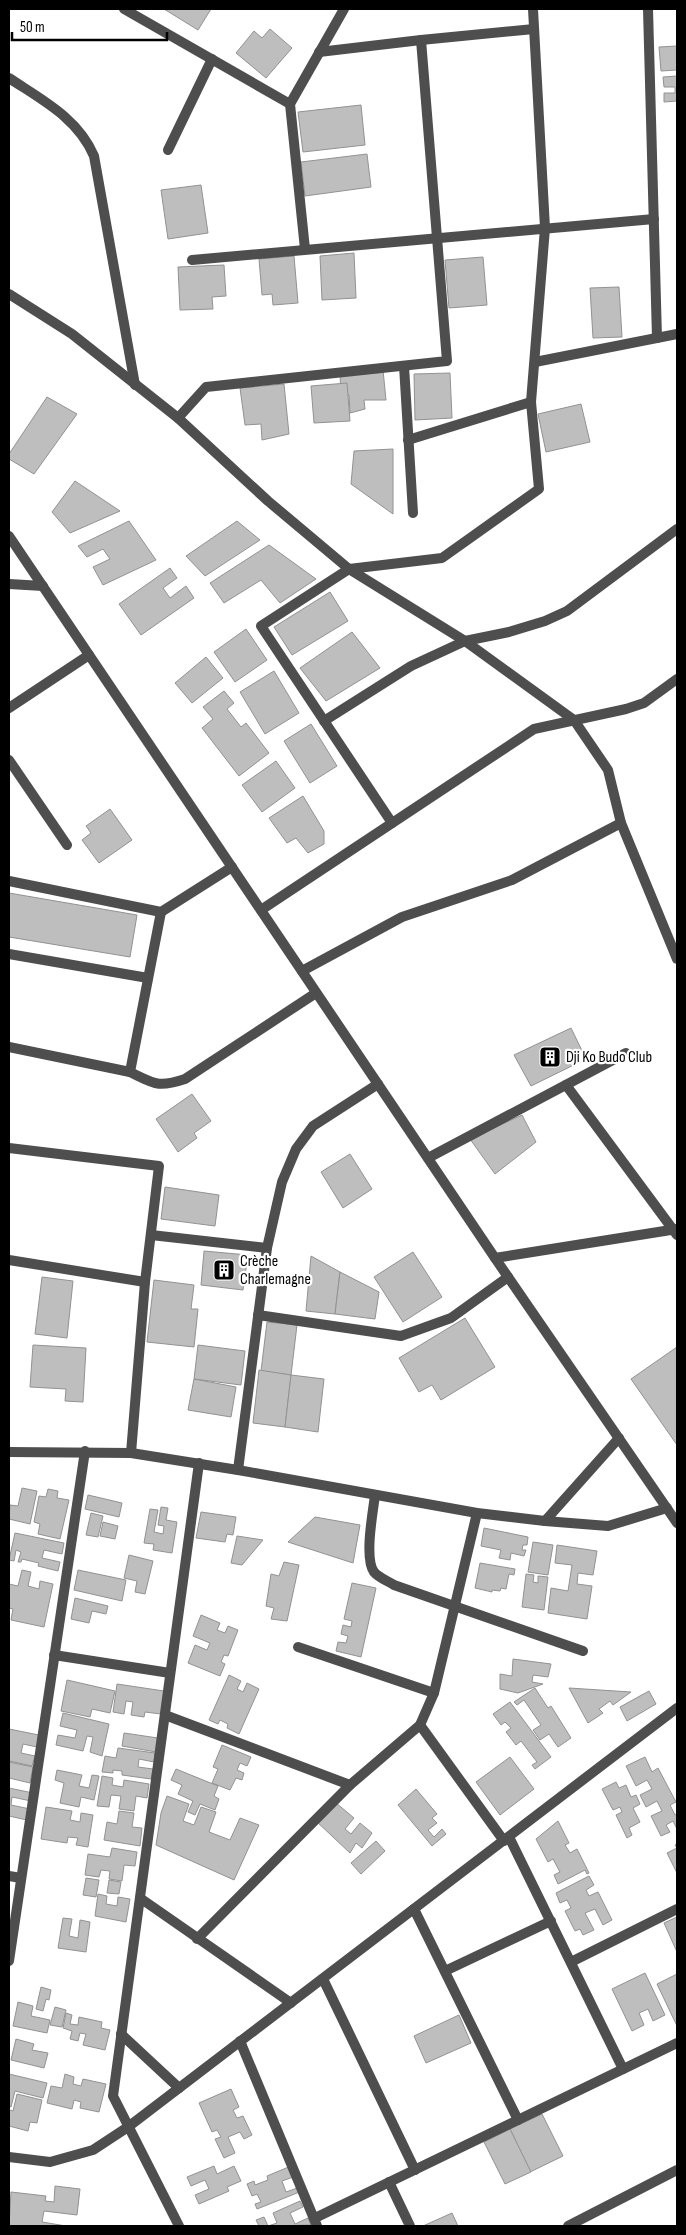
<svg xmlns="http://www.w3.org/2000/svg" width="686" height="2235" viewBox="0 0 686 2235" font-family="'Sofia Sans Condensed',sans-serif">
	<rect width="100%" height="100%" fill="#fff"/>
	<g fill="#bebebe" stroke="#929292">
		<polygon points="164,9 211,9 198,30"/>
		<polygon points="270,29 292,48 266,78 236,53 254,31 262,38"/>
		<polygon points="677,46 677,70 661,71 659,47"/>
		<polygon points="677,76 677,101 664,102 664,93 675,93 675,87 664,87 663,77"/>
		<polygon points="361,105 365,145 303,152 298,112"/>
		<polygon points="367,154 371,187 305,196 301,162"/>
		<polygon points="201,185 208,233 168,239 161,190"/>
		<polygon points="354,253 356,298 322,300 320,256"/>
		<polygon points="294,256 298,303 273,305 272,294 262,295 259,259"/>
		<polygon points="483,257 487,305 449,308 445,260"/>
		<polygon points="224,265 226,296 212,297 213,309 180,310 178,267"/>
		<polygon points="619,287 622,337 593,338 590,288"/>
		<polygon points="383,370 386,400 364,400 365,409 350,413 349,395 341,396 340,374"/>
		<polygon points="450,373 452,418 415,420 414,374"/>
		<polygon points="347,383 350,421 314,423 311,386"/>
		<polygon points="284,384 289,434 262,440 261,424 245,425 240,388"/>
		<polygon points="47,397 77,414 34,474 9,459 9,454"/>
		<polygon points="581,404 590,442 546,452 538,414"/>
		<polygon points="393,449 393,514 351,484 354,451"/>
		<polygon points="75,481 120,511 70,533 52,512"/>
		<polygon points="129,521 156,560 103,585 93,567 110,559 103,549 87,557 78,546"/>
		<polygon points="237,521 260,540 205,576 186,556"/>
		<polygon points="269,545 316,579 280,603 261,580 224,603 210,583"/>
		<polygon points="170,568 177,578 163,588 170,598 186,586 194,598 141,635 119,604"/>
		<polygon points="330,592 348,621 292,655 274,627"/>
		<polygon points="246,629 267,660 235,682 214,652"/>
		<polygon points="352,632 380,668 326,701 300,668"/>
		<polygon points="206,657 223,678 192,703 175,683"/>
		<polygon points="274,671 299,713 265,734 240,692"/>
		<polygon points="224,691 234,703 227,709 241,727 246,723 269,753 239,776 202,728 213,719 203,707"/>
		<polygon points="311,724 337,766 310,783 284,741"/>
		<polygon points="276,761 295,788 262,812 242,785"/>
		<polygon points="303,796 324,831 324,844 308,853 296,838 287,843 269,818"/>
		<polygon points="110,809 132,840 99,863 82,840 91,833 86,826"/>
		<polygon points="9,893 137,915 130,957 9,937"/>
		<polygon points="571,1028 586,1059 531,1086 514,1055"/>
		<polygon points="192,1094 211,1121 194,1133 197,1138 178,1152 156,1119"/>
		<polygon points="522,1115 536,1142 495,1174 470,1139"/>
		<polygon points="350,1154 372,1189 343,1208 321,1172"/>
		<polygon points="165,1187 219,1195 215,1226 161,1219"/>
		<polygon points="204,1251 248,1255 243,1290 201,1285"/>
		<polygon points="413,1252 442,1297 403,1322 374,1277"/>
		<polygon points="311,1256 340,1272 335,1314 306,1311"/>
		<polygon points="340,1272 379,1292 375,1319 335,1314"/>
		<polygon points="42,1277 73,1281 67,1338 35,1334"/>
		<polygon points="154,1280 194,1285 191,1309 198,1309 194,1347 147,1342"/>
		<polygon points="465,1318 495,1367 441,1400 432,1385 419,1392 399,1358"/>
		<polygon points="267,1322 297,1325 291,1375 261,1371"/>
		<polygon points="33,1345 86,1348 83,1402 65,1401 66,1389 30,1387"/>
		<polygon points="198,1345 245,1351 241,1385 194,1379"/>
		<polygon points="677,1347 677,1445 631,1379"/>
		<polygon points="259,1370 291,1375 285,1427 253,1423"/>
		<polygon points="291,1375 324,1379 318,1432 285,1427"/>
		<polygon points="194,1379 236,1387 231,1417 188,1410"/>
		<polygon points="22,1488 37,1491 30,1524 9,1519 10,1505 18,1506"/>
		<polygon points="48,1489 58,1491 57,1498 69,1500 60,1539 38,1534 40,1524 34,1522 39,1496 46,1497"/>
		<polygon points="88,1495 122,1503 119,1517 85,1509"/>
		<polygon points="161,1507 168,1508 166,1520 177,1522 172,1553 153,1550 154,1544 144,1543 150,1509 158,1510 154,1532 163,1534 164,1526 158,1525"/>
		<polygon points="201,1512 236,1517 233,1535 227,1534 225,1542 196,1538"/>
		<polygon points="91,1513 103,1516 98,1537 86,1535"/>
		<polygon points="315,1517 360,1525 353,1563 288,1542"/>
		<polygon points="103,1522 118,1526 115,1539 100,1536"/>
		<polygon points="484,1528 528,1537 527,1545 523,1545 522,1550 526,1550 524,1556 511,1553 510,1560 499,1558 501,1550 481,1546"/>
		<polygon points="15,1533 64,1543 62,1554 44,1550 42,1558 60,1562 58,1571 38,1566 39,1563 22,1559 21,1562 18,1562 21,1552 16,1550 14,1561 9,1560"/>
		<polygon points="237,1536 263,1540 242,1565 231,1563"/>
		<polygon points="533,1542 553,1545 548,1575 528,1572"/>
		<polygon points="557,1545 597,1551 593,1575 578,1573 577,1584 592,1586 587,1619 548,1613 551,1588 568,1591 572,1565 555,1563"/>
		<polygon points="129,1555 153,1561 145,1594 135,1592 137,1581 124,1578"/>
		<polygon points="284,1562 299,1565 287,1621 271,1619 274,1608 266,1606 271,1574 279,1576"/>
		<polygon points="480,1563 515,1569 514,1575 509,1574 506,1589 501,1588 500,1591 492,1590 492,1592 475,1588"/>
		<polygon points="22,1570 31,1572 28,1586 39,1589 40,1581 53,1584 44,1627 11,1620 13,1609 9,1608 9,1584 18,1586"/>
		<polygon points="78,1570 126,1580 122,1601 74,1590"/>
		<polygon points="526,1574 534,1575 533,1582 538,1583 538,1576 548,1577 544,1610 522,1607"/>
		<polygon points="352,1583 376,1588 361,1657 336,1651 338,1642 346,1643 348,1636 341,1634 343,1625 351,1627 352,1621 344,1619"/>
		<polygon points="75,1598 108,1606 106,1614 92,1611 89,1623 71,1619"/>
		<polygon points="201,1615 220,1623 217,1630 225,1633 228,1626 238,1630 228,1656 224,1655 221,1662 225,1664 220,1676 188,1663 195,1645 207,1650 210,1643 193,1636"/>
		<polygon points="513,1659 551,1664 548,1677 533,1675 532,1682 543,1684 518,1693 500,1689 500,1674 512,1676"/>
		<polygon points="229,1675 241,1681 237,1689 243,1692 247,1683 259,1689 239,1734 227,1728 228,1724 220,1720 218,1724 209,1720"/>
		<polygon points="67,1680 115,1691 110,1713 92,1709 90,1717 61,1711"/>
		<polygon points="117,1684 164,1691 161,1714 145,1712 144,1717 131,1715 133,1702 126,1701 124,1714 113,1712"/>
		<polygon points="535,1688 548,1708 551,1706 571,1738 558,1747 549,1734 540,1740 533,1730 541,1725 524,1700 517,1705 514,1702"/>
		<polygon points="569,1688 631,1692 613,1705 610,1701 599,1709 603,1713 588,1723"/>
		<polygon points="649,1691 656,1704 627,1721 620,1707"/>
		<polygon points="510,1702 551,1757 535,1769 532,1765 537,1762 521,1741 516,1745 506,1732 511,1728 505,1722 501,1725 493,1714"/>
		<polygon points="63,1713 109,1724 102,1756 90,1752 93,1737 87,1736 83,1751 56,1745 58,1735 75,1738 77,1730 60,1726"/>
		<polygon points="9,1729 39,1735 37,1747 23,1744 21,1753 35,1756 32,1766 9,1761"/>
		<polygon points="124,1733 158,1738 156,1752 122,1746"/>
		<polygon points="222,1745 251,1757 247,1766 240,1763 237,1770 244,1773 242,1780 236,1778 230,1790 212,1783 218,1769 213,1767"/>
		<polygon points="118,1748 155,1753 154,1762 139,1759 138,1767 153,1769 151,1779 122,1775 122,1771 113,1770 113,1773 102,1772 105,1756 116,1758"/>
		<polygon points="510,1757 534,1789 500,1815 476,1782"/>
		<polygon points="645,1757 652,1772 658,1768 676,1802 670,1805 675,1815 677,1814 677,1829 673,1821 666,1825 670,1832 661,1836 651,1816 662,1811 657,1801 646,1807 640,1795 652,1789 647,1780 636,1786 626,1766"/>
		<polygon points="9,1762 33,1767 30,1783 9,1778"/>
		<polygon points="176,1769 218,1786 214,1796 219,1799 215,1810 200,1804 195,1815 188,1812 193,1801 178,1794 182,1785 171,1780"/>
		<polygon points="57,1770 82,1775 79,1786 89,1788 92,1775 99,1776 94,1800 81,1797 79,1807 60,1803 64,1783 55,1780"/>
		<polygon points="102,1776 113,1778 112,1785 123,1787 124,1780 149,1784 147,1798 136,1796 134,1811 119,1809 121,1796 111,1795 109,1807 97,1806"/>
		<polygon points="616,1782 619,1788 626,1785 631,1797 636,1795 640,1804 633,1808 640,1822 629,1828 632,1835 627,1838 616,1815 622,1812 620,1807 613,1810 602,1789"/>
		<polygon points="9,1788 33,1793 31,1801 12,1797 11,1805 30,1809 27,1820 9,1816"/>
		<polygon points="416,1789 437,1814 432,1818 437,1823 428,1830 434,1837 442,1829 446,1834 432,1846 398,1805"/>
		<polygon points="167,1796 189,1804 183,1821 194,1825 201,1807 216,1812 209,1832 230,1840 240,1818 259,1825 234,1880 156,1845 161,1813"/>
		<polygon points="335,1802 354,1818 345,1829 351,1834 360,1823 372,1833 362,1848 356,1843 350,1853 316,1821"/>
		<polygon points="46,1807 72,1811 70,1820 80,1822 81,1813 93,1815 88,1847 76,1845 78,1838 68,1837 67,1843 41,1839"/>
		<polygon points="119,1811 134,1813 132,1827 142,1828 140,1846 104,1840 107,1822 117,1824"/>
		<polygon points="558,1821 569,1843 565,1845 570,1853 577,1849 589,1873 587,1874 585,1870 558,1884 554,1875 560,1872 553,1859 548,1862 536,1839"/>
		<polygon points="376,1841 385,1851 361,1874 351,1863"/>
		<polygon points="677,1844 677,1873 667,1853 677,1848 675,1845"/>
		<polygon points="112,1848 137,1852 135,1866 124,1865 122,1881 109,1879 110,1871 101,1870 99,1877 85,1875 88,1854 110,1857"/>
		<polygon points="589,1876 594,1885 586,1890 589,1896 598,1892 612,1920 603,1925 595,1909 585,1913 594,1930 583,1935 580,1929 575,1931 565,1911 571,1908 567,1900 560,1903 556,1893"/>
		<polygon points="86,1878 99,1880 96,1897 83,1895"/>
		<polygon points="109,1880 121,1882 119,1894 107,1893"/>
		<polygon points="98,1894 107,1896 106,1904 117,1906 118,1897 130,1899 126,1922 95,1916"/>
		<polygon points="677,1917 677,1952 664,1923"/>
		<polygon points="63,1918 72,1919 69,1936 78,1938 80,1920 90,1922 86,1952 58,1948"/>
		<polygon points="645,1973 665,2015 653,2021 648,2009 639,2013 644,2025 632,2031 612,1989"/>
		<polygon points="677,1974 677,2026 657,1984"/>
		<polygon points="41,1987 51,1990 49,2000 46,1999 43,2011 36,2009"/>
		<polygon points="18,2002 33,2006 31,2016 50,2020 47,2033 13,2026"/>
		<polygon points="55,2007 66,2010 62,2027 50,2025"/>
		<polygon points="66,2013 72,2015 70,2024 78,2025 79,2017 102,2022 101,2028 110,2030 105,2050 83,2045 86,2034 80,2033 78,2041 70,2039 72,2031 63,2028"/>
		<polygon points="459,2015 471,2043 426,2063 414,2036"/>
		<polygon points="16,2039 34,2044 32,2050 48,2053 44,2068 11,2060"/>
		<polygon points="9,2074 47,2083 43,2098 15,2091 11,2107 9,2106"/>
		<polygon points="65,2074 74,2077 73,2084 81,2086 83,2079 106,2084 99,2112 80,2108 81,2102 74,2100 72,2109 47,2103 51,2086 62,2088"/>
		<polygon points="231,2089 239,2107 233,2110 237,2118 243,2116 252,2135 244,2139 240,2132 228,2137 235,2153 224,2158 215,2139 221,2137 217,2130 212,2132 199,2103"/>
		<polygon points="17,2094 42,2100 37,2123 30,2122 28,2131 9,2126 9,2110 13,2111"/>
		<polygon points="542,2114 563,2156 530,2172 510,2129"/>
		<polygon points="510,2129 531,2172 505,2184 484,2142"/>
		<polygon points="214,2166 217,2174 234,2166 241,2181 227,2187 229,2191 199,2204 195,2195 209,2189 205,2180 191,2186 187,2177"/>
		<polygon points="291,2166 296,2176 282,2181 286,2192 300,2187 302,2191 257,2209 255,2204 261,2202 257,2194 252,2196 247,2184 254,2181 255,2185 268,2180 267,2176"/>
		<polygon points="55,2186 80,2189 77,2215 44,2211 42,2222 66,2226 9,2226 11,2192 46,2196 45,2201 54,2202"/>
		<polygon points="300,2201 303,2207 290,2213 295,2224 308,2218 311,2225 268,2226 277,2223 273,2213"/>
		<polygon points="452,2213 458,2226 423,2226"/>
		<polygon points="264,2217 268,2226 259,2226 256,2220"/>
	</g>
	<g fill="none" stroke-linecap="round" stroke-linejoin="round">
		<g stroke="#4e4e4e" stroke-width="10">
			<polyline points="124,9 290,104"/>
			<polyline points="648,9 657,338"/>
			<polyline points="319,52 421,40 534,29"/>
			<path d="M9 78C42 100 78 118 94 156L135 385"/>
			<polyline points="168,150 212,59"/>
			<polyline points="305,249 290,104 344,9"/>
			<polyline points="192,260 654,219"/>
			<polyline points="9,294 72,334 178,418 268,501 349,569 465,641 574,720 608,770 621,823 677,959"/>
			<polyline points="535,362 677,334"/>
			<polyline points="404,366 413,513"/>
			<polyline points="178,418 206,387 447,361 421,40"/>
			<polyline points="408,440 531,402"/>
			<polyline points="9,536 495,1258 677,1523"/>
			<polyline points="9,584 43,586"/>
			<polyline points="9,708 89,655"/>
			<polyline points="324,721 411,666 465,641 509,632 545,621 567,611 677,529"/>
			<polyline points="9,760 67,845"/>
			<polyline points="392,823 261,626 349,569 442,558 539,489 531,402 545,228 533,9"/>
			<polyline points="9,881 161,912 232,867"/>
			<polyline points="261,910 534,729 626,709 644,703 677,679"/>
			<path d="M161 912 130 1072C155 1084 158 1088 185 1079L316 993"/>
			<polyline points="9,954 148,978"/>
			<polyline points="302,971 402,917 512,880 621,823"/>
			<polyline points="9,1047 130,1072"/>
			<polyline points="566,1085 677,1235"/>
			<polyline points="9,1148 159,1166 145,1282 131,1453"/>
			<polyline points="428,1158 626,1053"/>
			<polyline points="151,1235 267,1248"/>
			<polyline points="495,1258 677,1229"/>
			<polyline points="9,1260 145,1282"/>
			<polyline points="258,1315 401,1336 451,1318 508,1277"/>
			<polyline points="9,1452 131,1453 238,1470 477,1513 545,1521 608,1526 667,1508"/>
			<polyline points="238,1470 267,1248 282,1182 296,1149 313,1126 378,1084"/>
			<path d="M375 1495C373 1512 364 1558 374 1572 379 1578 388 1581 394 1585L583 1651"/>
			<polyline points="545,1521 619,1438"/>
			<polyline points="298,1647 434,1693"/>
			<polyline points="54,1655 170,1673"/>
			<polyline points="165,1715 350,1785"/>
			<polyline points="420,1725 504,1841"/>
			<polyline points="509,1837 623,2069"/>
			<polyline points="9,1876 21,1878"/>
			<polyline points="140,1898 291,2003"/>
			<polyline points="414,1909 518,2120"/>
			<polyline points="197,1939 350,1785 420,1725 434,1693 477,1513"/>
			<polyline points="9,1961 85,1451"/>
			<polyline points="571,1962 677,1909"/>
			<polyline points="445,1971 551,1921"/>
			<polyline points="323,1979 415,2170"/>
			<polyline points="121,2034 179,2088"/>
			<polyline points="240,2041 317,2226"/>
			<polyline points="9,2157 50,2162 93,2150 128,2127 677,1708"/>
			<polyline points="389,2182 410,2226"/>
			<polyline points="315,2218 677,2043"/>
			<polyline points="179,2226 113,2096 199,1463"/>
			<polyline points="568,2226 677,2170"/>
		</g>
	</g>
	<defs>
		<g id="building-square" transform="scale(1.125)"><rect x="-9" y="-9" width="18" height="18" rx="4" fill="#000" stroke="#fff"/><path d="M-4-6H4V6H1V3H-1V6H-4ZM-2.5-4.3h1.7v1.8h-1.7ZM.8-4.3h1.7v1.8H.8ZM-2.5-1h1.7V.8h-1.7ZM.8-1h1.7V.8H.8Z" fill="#fff"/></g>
	</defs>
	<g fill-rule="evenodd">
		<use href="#building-square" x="550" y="1057"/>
		<use href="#building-square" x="224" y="1270"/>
	</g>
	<g text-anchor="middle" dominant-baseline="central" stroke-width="4.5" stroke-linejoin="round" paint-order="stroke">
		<g font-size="16" fill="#000" stroke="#fff" text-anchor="start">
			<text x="566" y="1057">Dji Ko Budo Club</text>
			<text x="240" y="1261">Crèche<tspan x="240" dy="18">Charlemagne</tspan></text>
		</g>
	</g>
	<rect width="686" height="2235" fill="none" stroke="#000000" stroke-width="20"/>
	<path d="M12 32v8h155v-8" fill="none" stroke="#000000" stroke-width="2.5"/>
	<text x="20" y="32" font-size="15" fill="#000000" stroke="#ffffff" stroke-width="4" paint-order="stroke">50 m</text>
</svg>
